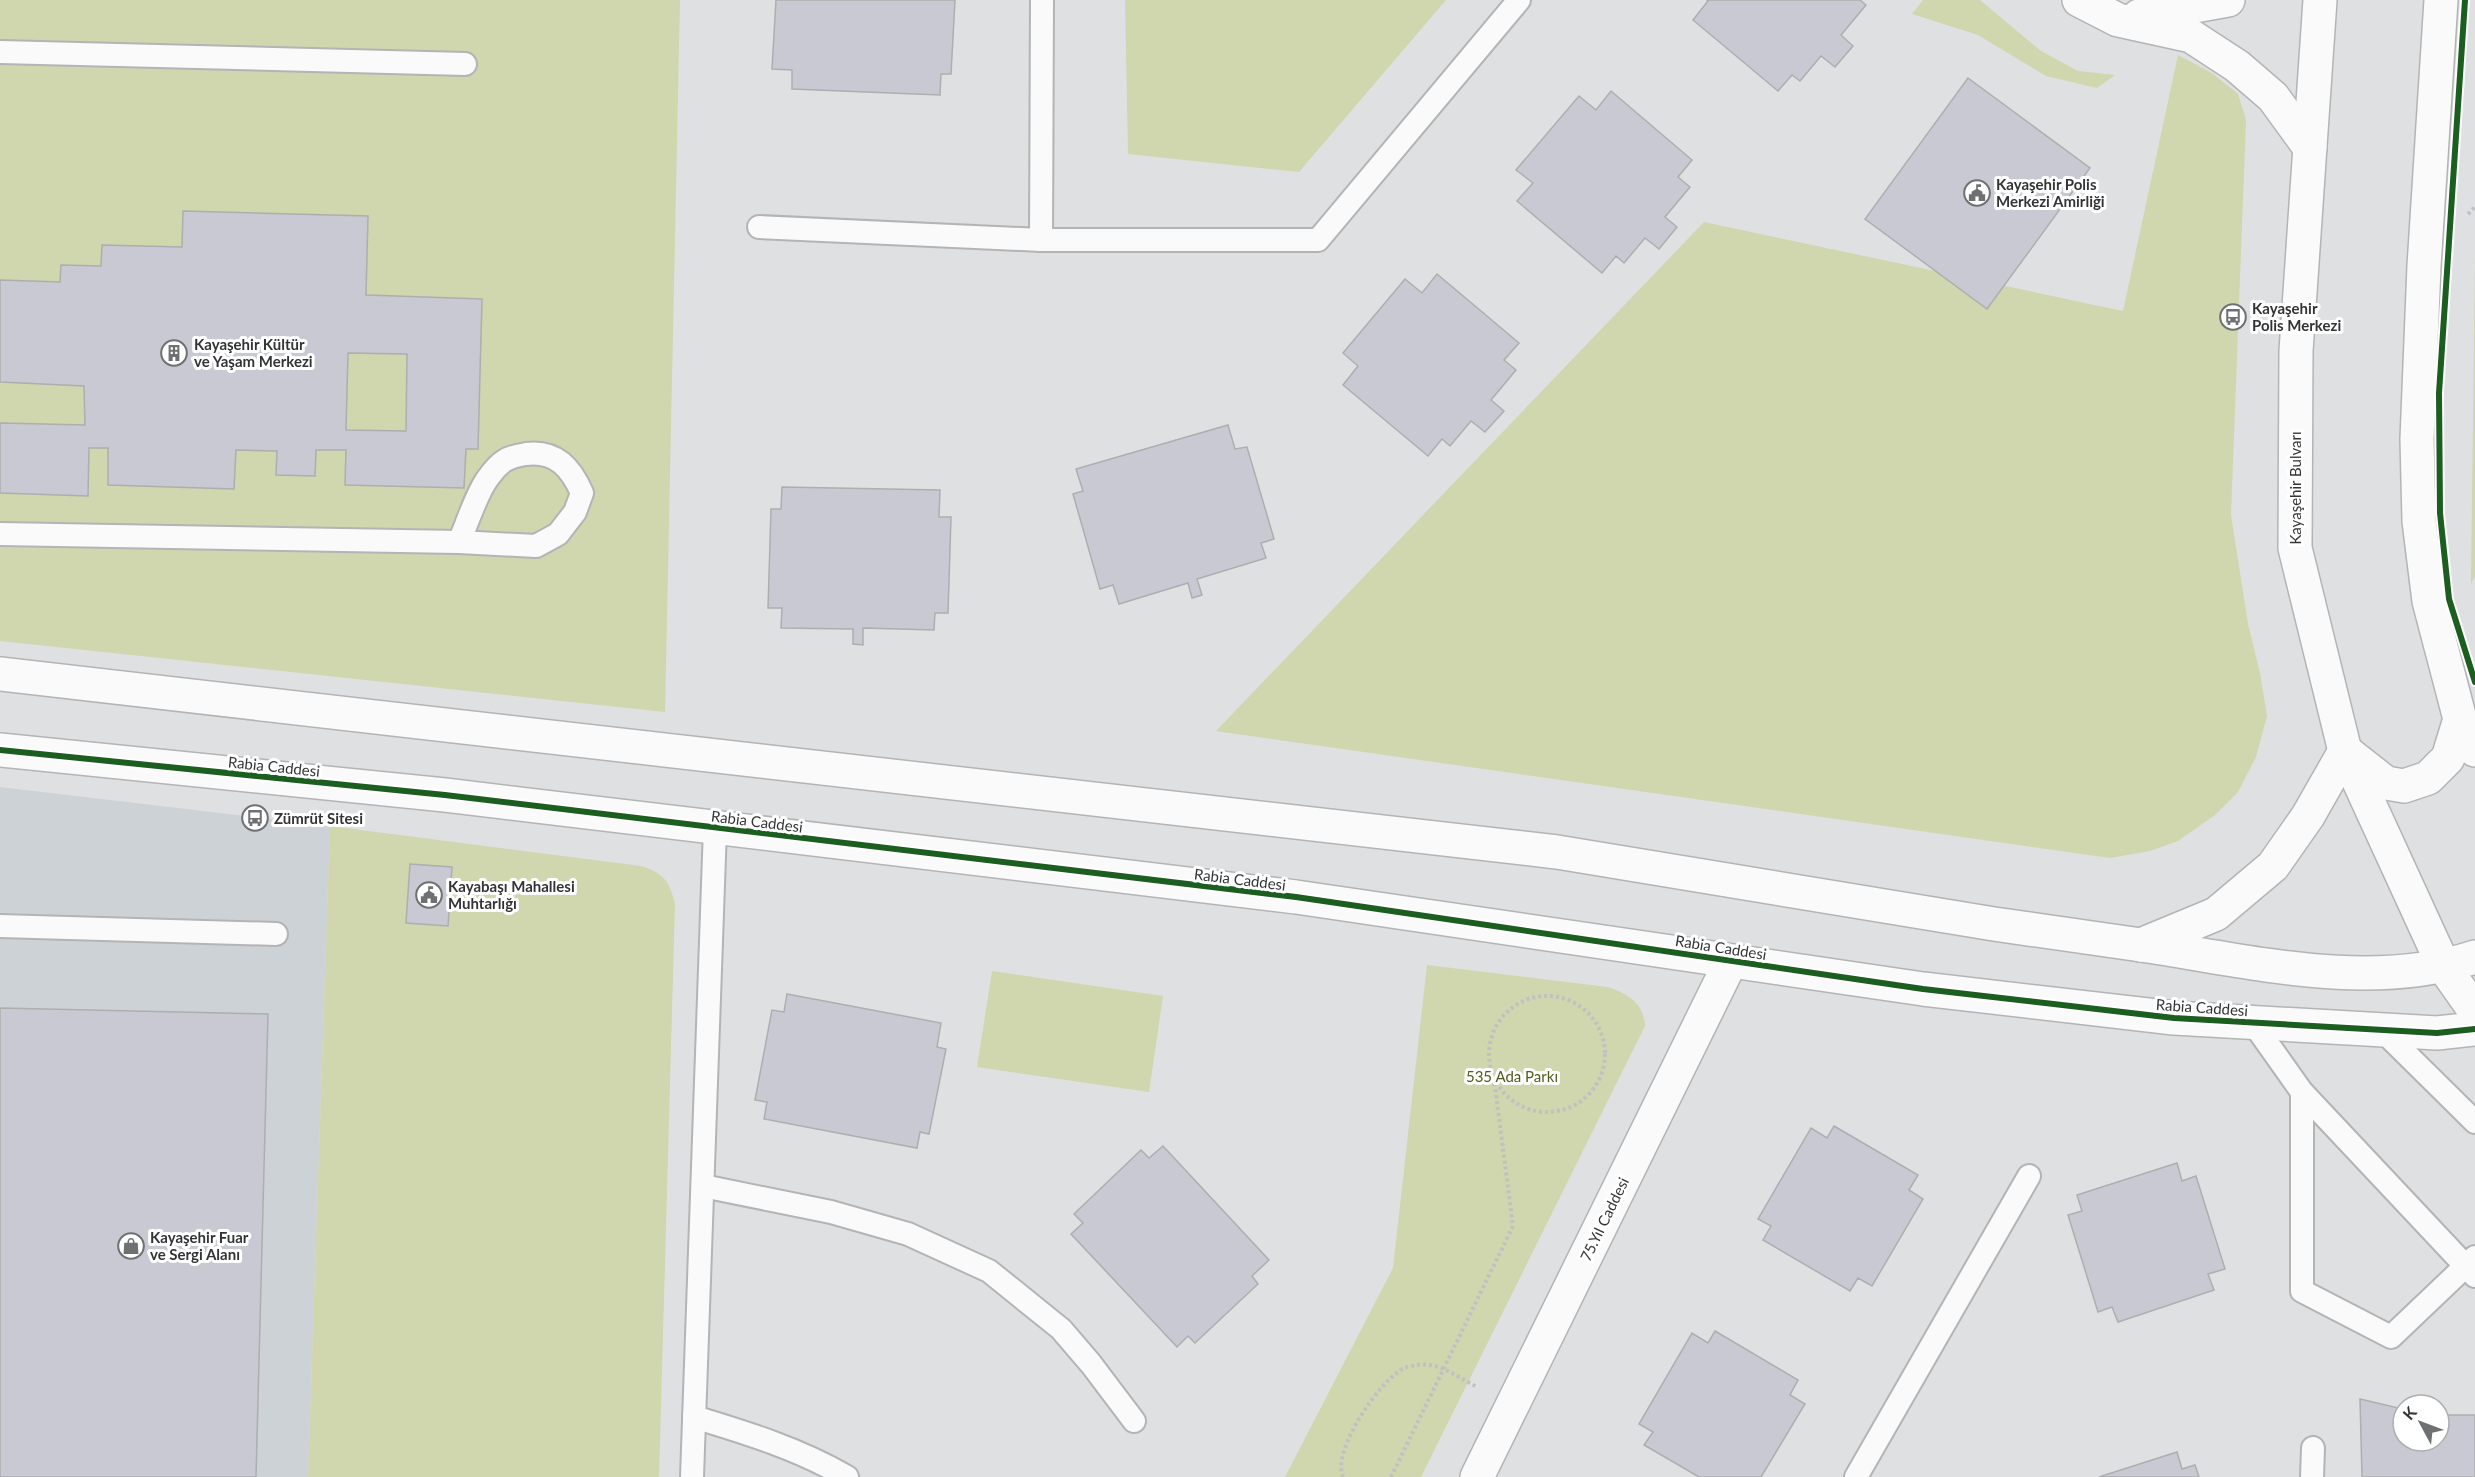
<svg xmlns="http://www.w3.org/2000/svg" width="2475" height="1477" viewBox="0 0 2475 1477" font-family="Lato,sans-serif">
	<rect width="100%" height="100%" fill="#dfe0e2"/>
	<polygon fill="#cdd2d7" points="0,787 330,826 308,1477 0,1477"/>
	<g fill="#d0d6ad">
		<polygon points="0,0 680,0 665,712 0,641"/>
		<polygon points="1125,0 1446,0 1299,172 1128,154"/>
		<polygon points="1923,0 1980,0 2041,51 2078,71 2115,75 2097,88 2046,76 1978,35 1912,14"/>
		<polygon points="2178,55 2212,73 2238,94 2246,120 2231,515 2248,624 2260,673 2267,716 2256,757 2238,792 2215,815 2178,841 2150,851 2110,858 1216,731 1704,222 2123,311"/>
		<polygon points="2475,253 2475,576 2471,584 2475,257"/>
		<path d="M330 826 641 866C665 874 669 881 675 904L659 1477H308Z"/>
		<path d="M1427 965 1607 987C1627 993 1644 1003 1645 1026L1421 1477H1285L1393 1268Z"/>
		<polygon points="992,971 1163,996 1149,1092 977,1067"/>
	</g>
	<g fill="#c9c9d3" stroke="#adaeaf" stroke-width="1.5" fill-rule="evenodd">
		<polygon points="776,0 955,0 951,74 941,74 940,95 792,89 792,70 772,69"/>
		<polygon points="1707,0 1860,0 1866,5 1841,35 1853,46 1835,67 1821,56 1800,81 1792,75 1778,91 1693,20 1708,1"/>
		<polygon points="1968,78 2090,168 1987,309 1865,219"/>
		<polygon points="1611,91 1692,160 1678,177 1690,187 1665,217 1677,227 1659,249 1645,238 1624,263 1616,256 1602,273 1517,201 1533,183 1516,170 1579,96 1596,110"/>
		<path d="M183 211 368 216 366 295 482 299 478 449H466L464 488 345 485 346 450H316L315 476 276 475 277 451 236 450 234 489 108 485V448H89L88 496 0 493V423L85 425 84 386 0 382V280L60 282 61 265 101 266 102 245 182 247ZM348 353 407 354 406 431 346 430Z"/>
		<polygon points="1437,274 1519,343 1504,360 1516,370 1491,400 1504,411 1485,432 1471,421 1450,446 1442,439 1428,456 1343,385 1358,366 1343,353 1405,279 1422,293"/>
		<polygon points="1228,425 1235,449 1247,447 1274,539 1261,543 1266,558 1197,579 1202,595 1192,598 1188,583 1119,604 1113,585 1100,589 1073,494 1083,491 1076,469"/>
		<polygon points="782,487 940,490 939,517 951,517 948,613 935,613 934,630 863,628 863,645 853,644 853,629 781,628 782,608 768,608 771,509 781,509"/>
		<polygon points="410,864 452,867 448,926 406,923"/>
		<polygon points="787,994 941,1023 937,1047 946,1049 929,1134 920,1132 917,1148 764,1119 767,1102 755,1100 772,1010 784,1012"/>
		<polygon points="0,1008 268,1014 256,1477 0,1477"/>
		<polygon points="1834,1126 1918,1175 1909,1190 1923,1199 1872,1286 1858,1278 1850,1291 1763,1240 1771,1226 1758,1219 1811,1128 1827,1138"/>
		<polygon points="1163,1146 1269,1260 1252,1276 1258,1284 1195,1343 1188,1336 1177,1347 1071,1234 1083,1223 1074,1214 1141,1150 1149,1158"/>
		<polygon points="2177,1163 2182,1181 2196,1176 2225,1269 2208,1274 2214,1290 2118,1322 2112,1307 2098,1312 2068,1215 2082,1211 2077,1195"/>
		<polygon points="1715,1331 1798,1380 1790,1395 1805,1404 1761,1477 1699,1477 1644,1445 1653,1432 1639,1424 1692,1333 1708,1343"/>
		<polygon points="2360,1399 2403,1409 2403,1441 2439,1441 2439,1415 2475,1415 2475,1477 2362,1477"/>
		<polygon points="2177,1452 2182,1469 2195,1465 2199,1477 2099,1477"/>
	</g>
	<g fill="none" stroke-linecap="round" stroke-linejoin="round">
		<g stroke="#b3b4b5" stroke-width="26">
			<g id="service">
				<polyline points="1042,0 1041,240 1318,240 1519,0"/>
				<polyline points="0,52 465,64"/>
				<polyline points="759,227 1041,240"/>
				<path d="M0 534 459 542 536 546 558 534 575 512 582 493C571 468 556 450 526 454 507 457 500 461 488 478 477 492 467 524 459 542"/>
				<polyline points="0,926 276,934"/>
				<polyline points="2253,1023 2302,1092 2475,1276"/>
				<polyline points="2382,1030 2475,1122"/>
				<polyline points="2302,1092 2302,1291 2391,1337 2475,1257"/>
				<polyline points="703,1186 831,1212 908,1234 989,1271 1061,1329 1091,1364 1134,1421"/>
				<path d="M694 1417C747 1433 799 1449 847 1477"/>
				<polyline points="692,1477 715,828"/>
				<polyline points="1856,1477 2029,1176"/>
				<polyline points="2312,1477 2313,1448"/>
			</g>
		</g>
		<g stroke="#b3b4b5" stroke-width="36">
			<g id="tertiary">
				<polyline points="2079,0 2118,20 2191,36 2237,66 2273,97 2310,148"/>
				<polyline points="2139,16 2228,0"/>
				<polyline points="0,674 1557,852 1994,924 2141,945"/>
				<polyline points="0,750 445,795 1296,897 1923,989 2174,1018 2437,1033 2475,1029"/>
				<polyline points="1477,1477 1731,961"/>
			</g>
		</g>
		<g stroke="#b3b4b5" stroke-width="36">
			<g id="primary">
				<polyline points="2320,0 2296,351 2295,548 2345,751 2444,967 2475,1011"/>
				<polyline points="2441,0 2424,266 2417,439 2419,521 2429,601 2460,719 2475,750"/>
				<polyline points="2349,754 2386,783 2404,786 2428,778 2448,758 2460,719"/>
				<path d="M2141 945C2249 961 2368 992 2475 957"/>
				<polyline points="2141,945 2216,914 2273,866 2308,816 2345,751"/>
			</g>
		</g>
		<g stroke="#c0c1c2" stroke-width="4" stroke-dasharray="3 3" stroke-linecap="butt">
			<polyline points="2468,214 2475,207"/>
			<circle cx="1547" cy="1054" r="58"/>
			<path d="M1343 1477C1331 1451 1380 1380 1404 1368 1407 1367 1413 1366 1417 1365 1438 1361 1459 1378 1477 1387"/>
			<polyline points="1391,1477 1513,1226 1494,1079"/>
		</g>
		<use href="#service" stroke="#fafafb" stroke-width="22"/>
		<use href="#tertiary" stroke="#fafafb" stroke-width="33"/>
		<use href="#primary" stroke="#fafafb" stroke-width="33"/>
		<g stroke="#fff" stroke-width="10">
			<g id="cycleway">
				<polyline points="2465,0 2439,393 2440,513 2449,599 2475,682"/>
				<polyline points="0,750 445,795 1296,897 1923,989 2174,1018 2437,1033 2475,1029"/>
			</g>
		</g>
		<use href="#cycleway" stroke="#1b5e20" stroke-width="6"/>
	</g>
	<defs>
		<g id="civic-ring" transform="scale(1.35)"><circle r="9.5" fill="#fff" stroke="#6f7072" stroke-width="1.5"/><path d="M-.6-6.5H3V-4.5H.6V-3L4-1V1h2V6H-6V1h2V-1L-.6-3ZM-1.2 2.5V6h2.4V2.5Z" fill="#6f7072"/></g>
		<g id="bus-ring" transform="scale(1.35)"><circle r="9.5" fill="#fff" stroke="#6f7072" stroke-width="1.5"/><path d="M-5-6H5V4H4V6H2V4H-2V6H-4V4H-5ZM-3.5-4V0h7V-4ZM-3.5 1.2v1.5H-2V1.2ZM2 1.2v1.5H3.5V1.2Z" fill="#6f7072"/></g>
		<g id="building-ring" transform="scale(1.35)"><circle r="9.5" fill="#fff" stroke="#6f7072" stroke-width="1.5"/><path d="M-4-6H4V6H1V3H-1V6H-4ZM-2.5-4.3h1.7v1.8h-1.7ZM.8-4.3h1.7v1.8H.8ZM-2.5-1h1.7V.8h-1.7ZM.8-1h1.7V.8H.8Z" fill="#6f7072"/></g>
		<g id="shop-ring" transform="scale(1.35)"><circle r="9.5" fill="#fff" stroke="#6f7072" stroke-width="1.5"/><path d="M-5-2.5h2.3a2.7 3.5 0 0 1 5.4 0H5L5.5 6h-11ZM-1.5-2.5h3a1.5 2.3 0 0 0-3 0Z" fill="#6f7072"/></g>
	</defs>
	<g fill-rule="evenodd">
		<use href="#civic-ring" x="1977" y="193"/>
		<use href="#bus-ring" x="2233" y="317"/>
		<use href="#building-ring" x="174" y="353"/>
		<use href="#bus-ring" x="255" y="818"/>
		<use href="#civic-ring" x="429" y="895"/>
		<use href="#shop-ring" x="131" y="1246"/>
	</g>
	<g text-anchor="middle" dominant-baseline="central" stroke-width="6" stroke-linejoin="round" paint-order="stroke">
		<g font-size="15" font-weight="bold" fill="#333435" stroke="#fff" text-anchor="start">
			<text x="1996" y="184">Kayaşehir Polis<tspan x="1996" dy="17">Merkezi Amirliği</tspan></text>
			<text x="2252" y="308">Kayaşehir<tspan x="2252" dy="17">Polis Merkezi</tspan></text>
			<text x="194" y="344">Kayaşehir Kültür<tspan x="194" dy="17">ve Yaşam Merkezi</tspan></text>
			<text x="274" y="818">Zümrüt Sitesi</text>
			<text x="448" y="886">Kayabaşı Mahallesi<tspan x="448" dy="17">Muhtarlığı</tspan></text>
			<text x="150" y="1237">Kayaşehir Fuar<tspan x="150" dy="17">ve Sergi Alanı</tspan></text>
		</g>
		<g font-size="15" fill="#333435" stroke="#fff">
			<text transform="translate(2295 488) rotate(-90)">Kayaşehir Bulvarı</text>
			<text transform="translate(274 766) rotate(6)">Rabia Caddesi</text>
			<text transform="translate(757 821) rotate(7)">Rabia Caddesi</text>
			<text transform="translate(1240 879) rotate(7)">Rabia Caddesi</text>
			<text transform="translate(1721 947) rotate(9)">Rabia Caddesi</text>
			<text transform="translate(2202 1007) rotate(4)">Rabia Caddesi</text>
			<text transform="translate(1604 1219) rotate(-64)">75.Yıl Caddesi</text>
		</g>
		<g font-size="15" fill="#535b1c" stroke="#fff">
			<text x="1512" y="1076">535 Ada Parkı</text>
		</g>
	</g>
	<g transform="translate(2421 1423) rotate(311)"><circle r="28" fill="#ffffff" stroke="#adaeae" stroke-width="1.5"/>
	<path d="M0-4.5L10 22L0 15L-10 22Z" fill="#6f7072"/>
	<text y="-9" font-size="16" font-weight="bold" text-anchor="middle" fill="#333435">K</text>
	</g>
</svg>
